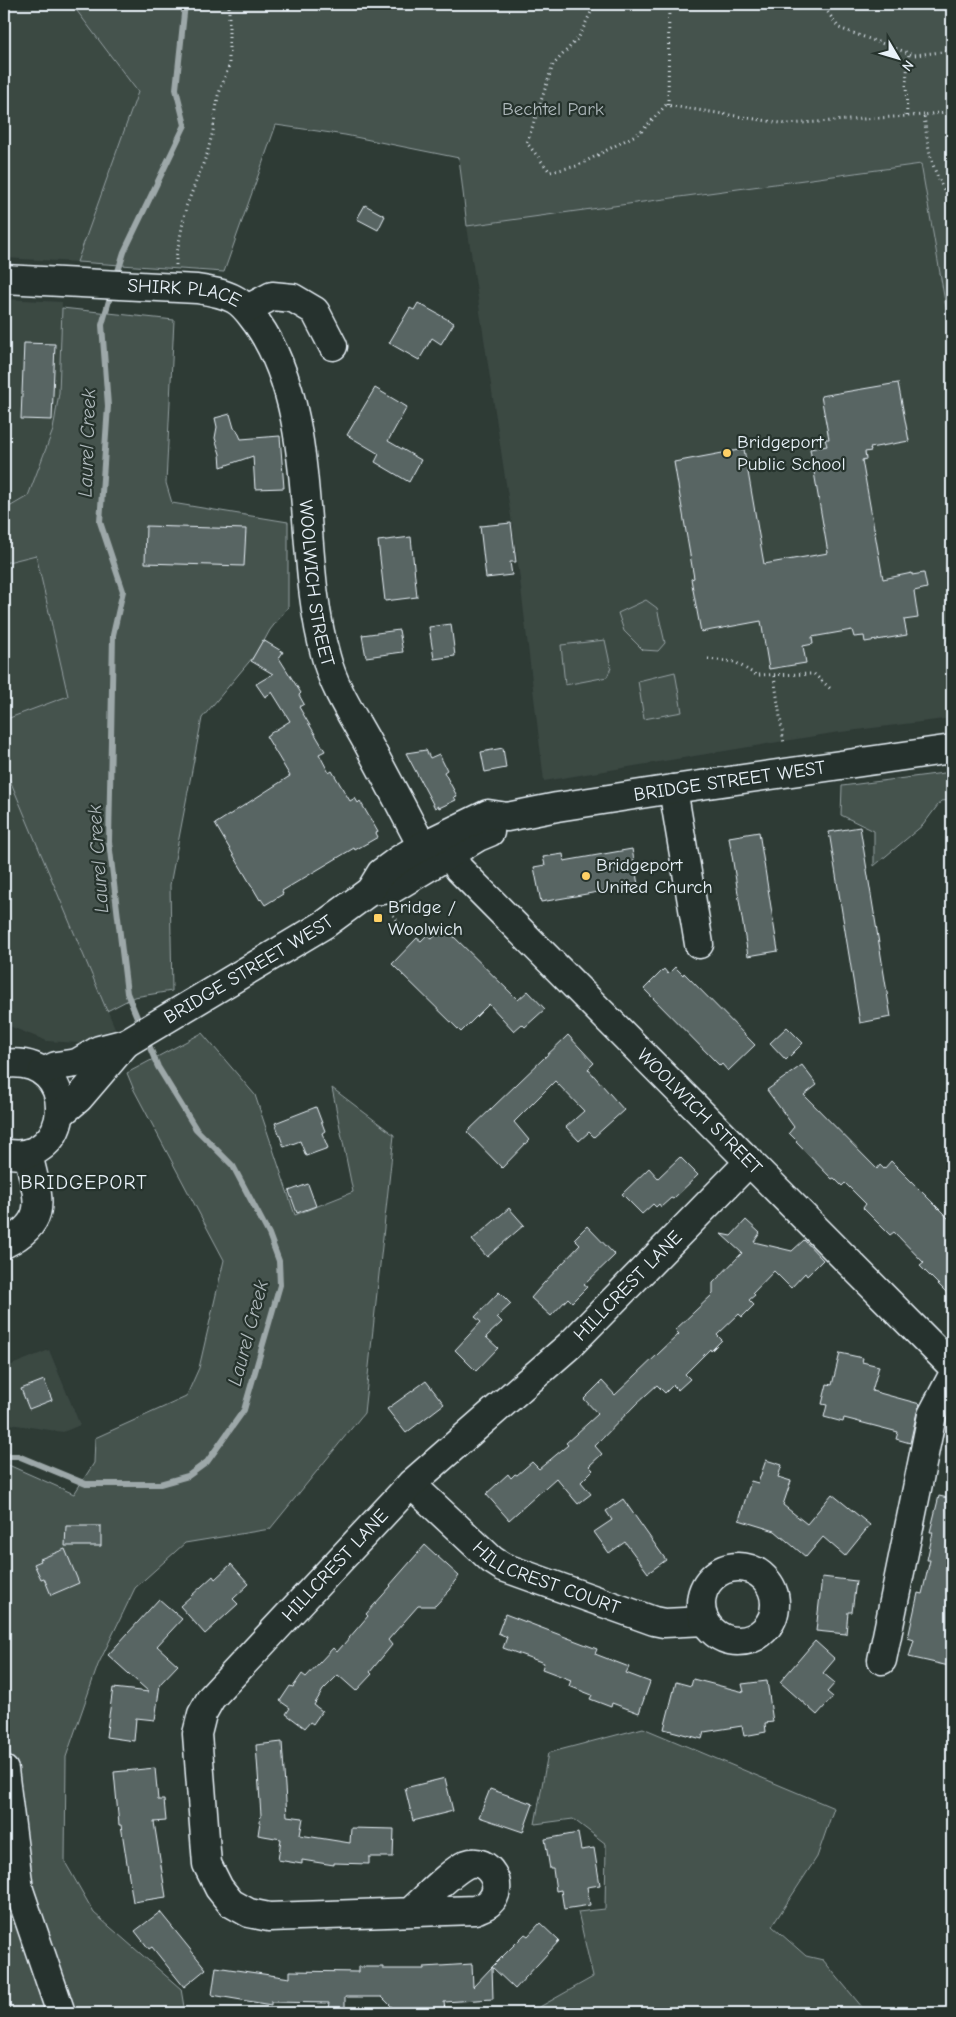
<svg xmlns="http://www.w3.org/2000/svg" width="956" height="2017" viewBox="0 0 956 2017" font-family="'Comic Neue',sans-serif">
	<rect width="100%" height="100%" fill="#2e3b35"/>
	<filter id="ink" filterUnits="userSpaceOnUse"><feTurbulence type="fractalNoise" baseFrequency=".02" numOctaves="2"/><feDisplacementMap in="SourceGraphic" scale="10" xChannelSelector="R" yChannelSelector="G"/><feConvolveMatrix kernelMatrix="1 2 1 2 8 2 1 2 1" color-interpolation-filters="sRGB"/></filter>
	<g filter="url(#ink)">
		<g fill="#3b4843">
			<polygon points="4,4 60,4 74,7 138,92 77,262 4,258"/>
			<polygon points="921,164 952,342 952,718 833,733 544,781 518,563 467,226"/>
			<polygon points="4,299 62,302 62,308 59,393 53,430 28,496 4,510"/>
			<polygon points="36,555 68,696 4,720 4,563"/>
			<polygon points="4,766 115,1028 79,1043 47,1041 4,1024"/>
			<polygon points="49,1350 80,1425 63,1432 10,1424 4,1387 4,1368"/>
		</g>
		<g fill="#45524e" stroke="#96a2a3">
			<polygon points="60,4 952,4 952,342 921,164 467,226 459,158 345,135 276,125 224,272 77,262 138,92 74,7"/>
			<polygon points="62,308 174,320 166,483 172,503 288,522 288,607 270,630 259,650 202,718 170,885 172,991 134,997 107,1011 4,766 4,720 68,696 36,555 4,563 4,510 28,496 53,430 59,393"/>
			<polygon points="646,600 657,608 665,643 658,651 643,650 624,631 618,613"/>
			<polygon points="605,640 611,668 607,677 565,685 561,645"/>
			<polygon points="675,672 682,712 644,719 638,681"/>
			<polygon points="952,772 952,800 941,801 923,825 874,866 874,831 841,815 842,786"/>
			<polygon points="202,1033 255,1095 295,1215 353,1192 332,1088 394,1135 364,1413 270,1529 185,1543 135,1588 98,1665 66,1757 65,1862 94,1913 181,1989 185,2013 68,2013 28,1896 4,1701 4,1605 6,1578 4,1463 74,1494 94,1463 95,1438 186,1397 199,1368 224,1260 134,1090 127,1073"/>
			<polygon points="643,1728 834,1808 817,1857 772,1926 806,1956 823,1960 867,2013 529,2013 593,1977 578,1912 605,1909 606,1844 573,1819 535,1824 548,1753"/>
			<polygon points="4,1833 50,2013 4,2013"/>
		</g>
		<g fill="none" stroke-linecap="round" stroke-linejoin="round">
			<g stroke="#9da8a9" stroke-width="6">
				<polyline points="116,278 124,252 185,125 176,89 185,4"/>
				<polyline points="112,290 102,325 108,406 100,522 123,591 113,635 109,842 127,993 141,1027"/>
				<polyline points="4,1456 18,1456 86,1484 160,1484 188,1476 207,1462 244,1410 280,1285 279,1261 269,1234 233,1166 196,1129 158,1067 146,1038"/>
			</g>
		</g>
		<g fill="#596563" stroke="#e8f1f8">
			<polygon points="365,205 385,216 378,230 357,219"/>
			<polygon points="418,303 454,323 441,344 432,338 419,360 389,343 410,308 414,310"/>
			<polygon points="24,343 55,344 52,420 21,419"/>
			<polygon points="898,383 909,441 870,448 871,451 865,452 866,459 862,460 883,579 912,573 912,575 924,573 927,588 914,591 918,618 904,620 907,635 865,642 864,636 854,637 852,630 812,637 813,644 803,646 806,663 769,669 761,621 701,632 691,579 694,578 674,462 744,449 764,564 828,553 810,449 827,446 825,439 829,439 821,396"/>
			<polygon points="375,388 407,407 388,441 421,460 409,482 375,462 379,454 347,435"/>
			<polygon points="230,414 234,428 237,430 241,439 280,436 284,488 255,489 253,456 221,467 220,454 215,438 217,427 215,418"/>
			<polygon points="511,523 516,562 510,562 512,575 486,578 480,526"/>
			<polygon points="146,526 246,529 244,566 145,563"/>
			<polygon points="411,537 417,597 385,601 378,541"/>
			<polygon points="451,624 455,656 434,659 429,627"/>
			<polygon points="399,630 403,652 366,657 362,635"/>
			<polygon points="263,640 283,652 279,658 301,693 299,695 304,704 299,707 325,751 319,754 329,773 332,771 350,801 355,798 358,803 360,801 378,832 376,833 378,837 355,850 354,848 282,891 283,894 265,905 261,899 260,900 215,824 290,776 266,736 290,721 272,692 265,697 256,684 273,674 251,661"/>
			<polygon points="503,748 506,768 485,772 481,752"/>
			<polygon points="426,750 430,758 439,754 447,770 444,772 457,796 454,797 456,800 439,808 438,806 435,808 406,753"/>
			<polygon points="860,827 891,1017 860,1023 829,832"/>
			<polygon points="759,832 778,951 748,956 729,837"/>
			<polygon points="632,849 638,885 541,902 534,867 545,865 543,857 563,854 564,861"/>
			<polygon points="444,927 518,1000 528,991 545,1009 525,1027 522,1024 514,1031 489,1004 461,1032 392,964 417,938 421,941 427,935 432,939"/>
			<polygon points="675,967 683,975 684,973 755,1045 728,1071 722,1064 720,1066 644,989 664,969 668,974"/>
			<polygon points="787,1027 803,1043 786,1060 770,1043"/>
			<polygon points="568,1035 594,1063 588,1069 624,1110 594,1137 589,1132 579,1141 566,1127 584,1111 555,1081 514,1122 529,1140 502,1168 467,1132"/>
			<polygon points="802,1065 817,1085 804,1095 877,1169 880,1165 884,1169 891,1161 952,1222 952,1298 920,1266 924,1263 894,1232 890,1235 863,1208 866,1204 845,1183 842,1186 834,1178 832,1179 796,1142 797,1141 789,1133 794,1127 767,1090"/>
			<polygon points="316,1107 325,1131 322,1133 328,1148 306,1156 300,1141 284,1147 275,1123"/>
			<polygon points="680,1157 698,1175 673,1199 671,1198 661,1207 659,1204 656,1207 653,1204 642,1214 622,1194 649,1168 658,1178"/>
			<polygon points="308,1184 316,1206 297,1213 289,1191"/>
			<polygon points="509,1208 524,1225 487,1257 472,1240"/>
			<polygon points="746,1220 760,1233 754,1242 792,1251 804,1240 823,1260 807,1276 805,1273 791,1288 774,1271 753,1293 755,1295 749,1300 754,1305 742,1317 739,1314 717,1335 722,1340 711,1351 710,1349 685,1374 690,1379 678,1390 673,1385 665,1393 657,1385 636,1404 595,1446 602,1454 589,1466 593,1470 581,1482 591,1494 578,1504 556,1478 509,1520 486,1494 508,1474 511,1478 515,1474 517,1475 532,1462 539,1469 568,1445 566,1443 598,1414 584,1399 602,1381 615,1395 679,1334 675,1330 713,1294 713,1283 742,1253 721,1234 731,1236"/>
			<polygon points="587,1226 615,1255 584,1285 587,1287 572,1302 568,1298 551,1316 531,1298 543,1284 580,1245 574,1239"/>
			<polygon points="499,1292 511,1304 497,1317 502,1322 486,1337 498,1348 476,1371 455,1350 481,1322 475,1317"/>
			<polygon points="840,1353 863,1358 862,1362 879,1366 872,1391 920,1404 917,1412 910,1443 896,1439 898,1432 844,1418 843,1422 824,1417 827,1405 822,1404 827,1384 832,1385"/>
			<polygon points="44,1380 52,1400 29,1409 21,1389"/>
			<polygon points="426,1381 444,1404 406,1433 387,1409"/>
			<polygon points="766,1460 782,1465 778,1477 791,1481 783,1505 807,1524 832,1494 870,1525 845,1556 823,1537 806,1557 775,1531 739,1520 751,1481 758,1483"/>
			<polygon points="939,1496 952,1499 952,1653 949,1666 909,1657 914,1640 908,1638 918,1593 922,1594 930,1560 927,1560 933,1532 930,1532"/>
			<polygon points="623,1499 666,1560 648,1573 625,1542 609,1553 594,1532 612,1520 606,1511"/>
			<polygon points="66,1526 101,1526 101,1546 65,1546"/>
			<polygon points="425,1545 459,1576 451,1586 451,1589 435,1606 418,1606 388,1640 392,1645 370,1672 372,1674 356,1691 338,1675 323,1690 314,1705 322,1711 313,1724 310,1722 305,1728 286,1714 290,1708 280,1701 290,1686 293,1687 302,1674 306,1677 333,1648 337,1652 368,1616 366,1614 391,1586 390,1585"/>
			<polygon points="65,1549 79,1583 51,1595 44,1578 41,1579 34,1564 41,1561 40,1559"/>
			<polygon points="231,1564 249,1584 233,1599 238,1604 205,1634 180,1606 213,1576 215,1579"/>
			<polygon points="822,1577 856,1581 852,1612 848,1612 846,1634 816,1631"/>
			<polygon points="159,1599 182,1619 157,1646 178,1665 160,1684 155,1720 136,1718 134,1741 106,1737 113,1688 149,1692 108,1655"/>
			<polygon points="505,1614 597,1649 595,1654 629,1667 626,1673 650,1682 639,1713 612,1703 611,1707 590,1699 592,1695 569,1686 571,1680 542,1669 544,1663 503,1648 507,1637 498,1633"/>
			<polygon points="815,1641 835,1659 823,1673 835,1683 827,1692 833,1697 817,1715 780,1682"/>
			<polygon points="693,1679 744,1692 742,1684 767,1681 773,1722 765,1723 766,1732 744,1736 742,1726 704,1732 702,1739 664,1729 676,1682 691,1686"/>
			<polygon points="282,1742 287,1816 303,1818 300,1835 350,1843 351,1828 394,1829 393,1857 369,1857 369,1864 334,1863 334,1865 302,1860 302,1864 278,1860 281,1839 258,1835 261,1815 256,1745"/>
			<polygon points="155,1768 158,1800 164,1800 166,1821 154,1822 166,1897 133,1902 121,1825 119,1825 114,1772"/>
			<polygon points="445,1778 453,1811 413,1821 405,1788"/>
			<polygon points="490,1789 533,1804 523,1832 479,1817"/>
			<polygon points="578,1833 581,1850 594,1848 600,1885 587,1887 590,1905 564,1909 561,1890 556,1891 553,1869 550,1869 545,1839"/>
			<polygon points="160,1912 206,1969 184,1987 152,1947 149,1949 135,1931"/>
			<polygon points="540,1923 559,1941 515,1989 492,1967 525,1934 528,1936"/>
			<polygon points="472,1964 473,1987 492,1967 493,1999 444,2002 445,2010 422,2011 422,2013 398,2013 382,1997 345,1997 345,2008 328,2008 329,2003 271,2002 271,2005 212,1995 216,1967 290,1978 290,1971 358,1972 358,1967 383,1967 383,1969 424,1969 424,1967"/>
		</g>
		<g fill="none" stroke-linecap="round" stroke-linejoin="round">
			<g stroke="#e8f1f8" stroke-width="31">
				<g id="minor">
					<path id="s1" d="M4 279 197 289C210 291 223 293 234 299 244 304 250 314 257 323 321 414 296 554 326 657 334 688 352 715 367 742 386 777 404 811 422 846"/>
					<polyline points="247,309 272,296 293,298 315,311 333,346"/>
					<polyline points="673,789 699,944"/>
					<path id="s2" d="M450 854 459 869 952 1366"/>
					<path d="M4 1244C52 1220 37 1197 28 1153"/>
					<path id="s3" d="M411 1484 492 1560 503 1567 654 1621 664 1623 705 1621"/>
					<circle cx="738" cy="1604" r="37"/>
					<polyline points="882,1660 932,1415 952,1377"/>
					<polyline points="4,1770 19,1890 61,2013"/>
					<path id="s4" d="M410 1912C425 1899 450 1872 467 1864 488 1856 507 1887 489 1903 486 1906 479 1908 475 1910L269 1917 249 1913 231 1903 219 1888 207 1864 197 1734 202 1714 211 1698 411 1484 570 1345 750 1161"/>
				</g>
			</g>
			<g stroke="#e8f1f8" stroke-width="31">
				<g id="major">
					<polyline points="370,891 392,889 478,837 490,832"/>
					<path d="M4 1064C84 1054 73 1169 4 1153"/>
					<path id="s5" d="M43 1072 56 1066 77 1063 99 1050 126 1043 325 924 370 891 381 873 400 859 422 846 488 814 507 817 557 807 673 789 952 749"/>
					<polyline points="61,1113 79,1098 126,1043"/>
				</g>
			</g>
			<g stroke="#e8f1f8" stroke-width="3" stroke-dasharray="1 4" stroke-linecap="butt">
				<polyline points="595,4 579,37 553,65 527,143 550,172 577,166 641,132 666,105 787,124 924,115"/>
				<polyline points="822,4 839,28 914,55 952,51"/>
				<polyline points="668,105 669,4"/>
				<path d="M952 111 924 115C928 150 932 174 952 202"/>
				<polyline points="907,116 906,82 909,53"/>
				<polyline points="176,265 176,258 186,207 207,154 213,131 218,96 229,66 229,4"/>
				<polyline points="708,659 735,662 756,675 814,674 832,690"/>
				<polyline points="774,676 784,744"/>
				<polyline points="390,911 409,937"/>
			</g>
			<use href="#minor" stroke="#26332d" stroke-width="28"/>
			<use href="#major" stroke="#26332d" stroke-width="28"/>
		</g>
	</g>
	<g fill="#ffd166" stroke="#26332d" stroke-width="2">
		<circle cx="727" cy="453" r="5"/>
		<circle cx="586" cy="876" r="5"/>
		<rect x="373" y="913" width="10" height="10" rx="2.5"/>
	</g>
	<g text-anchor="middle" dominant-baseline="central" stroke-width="4.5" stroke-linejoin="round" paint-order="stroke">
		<g font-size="19" fill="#afb9bc" stroke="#26332d">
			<text x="553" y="109">Bechtel Park</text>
		</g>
		<g font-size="19" fill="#e8f1f8" stroke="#26332d">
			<text stroke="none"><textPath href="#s1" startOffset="181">SHIRK PLACE</textPath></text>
			<text stroke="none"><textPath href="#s1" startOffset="535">WOOLWICH STREET</textPath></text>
			<text stroke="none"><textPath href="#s5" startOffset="765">BRIDGE STREET WEST</textPath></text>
			<text stroke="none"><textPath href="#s5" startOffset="232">BRIDGE STREET WEST</textPath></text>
			<text stroke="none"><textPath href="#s2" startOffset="359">WOOLWICH STREET</textPath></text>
			<text stroke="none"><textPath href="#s4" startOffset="1201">HILLCREST LANE</textPath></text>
			<text stroke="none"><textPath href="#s4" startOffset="796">HILLCREST LANE</textPath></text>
			<text stroke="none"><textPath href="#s3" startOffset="168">HILLCREST COURT</textPath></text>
		</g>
		<g font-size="19" fill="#e8f1f8" stroke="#26332d" text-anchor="start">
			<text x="737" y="442">Bridgeport<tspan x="737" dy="22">Public School</tspan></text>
			<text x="596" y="865">Bridgeport<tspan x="596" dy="22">United Church</tspan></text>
			<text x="388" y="907">Bridge /<tspan x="388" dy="22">Woolwich</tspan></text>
		</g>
		<g font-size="20" font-style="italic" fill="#b0babd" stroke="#26332d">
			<text transform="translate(87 443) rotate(-88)">Laurel Creek</text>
			<text transform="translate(98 859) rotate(-94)">Laurel Creek</text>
			<text transform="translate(248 1333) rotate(-75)">Laurel Creek</text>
		</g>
		<g font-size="20" letter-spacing="1" fill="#e8f1f8" stroke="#26332d">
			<text x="84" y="1182">BRIDGEPORT</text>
		</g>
	</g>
	<rect width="956" height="2017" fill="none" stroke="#26332d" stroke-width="20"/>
	<rect x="10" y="10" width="936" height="1997" fill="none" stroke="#e8f1f8" stroke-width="2" filter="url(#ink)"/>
	<g transform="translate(898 58) rotate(128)" stroke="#26332d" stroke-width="4" paint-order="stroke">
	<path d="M0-4L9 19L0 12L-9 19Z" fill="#e8f1f8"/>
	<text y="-8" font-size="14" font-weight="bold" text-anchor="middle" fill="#e8f1f8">N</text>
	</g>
</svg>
